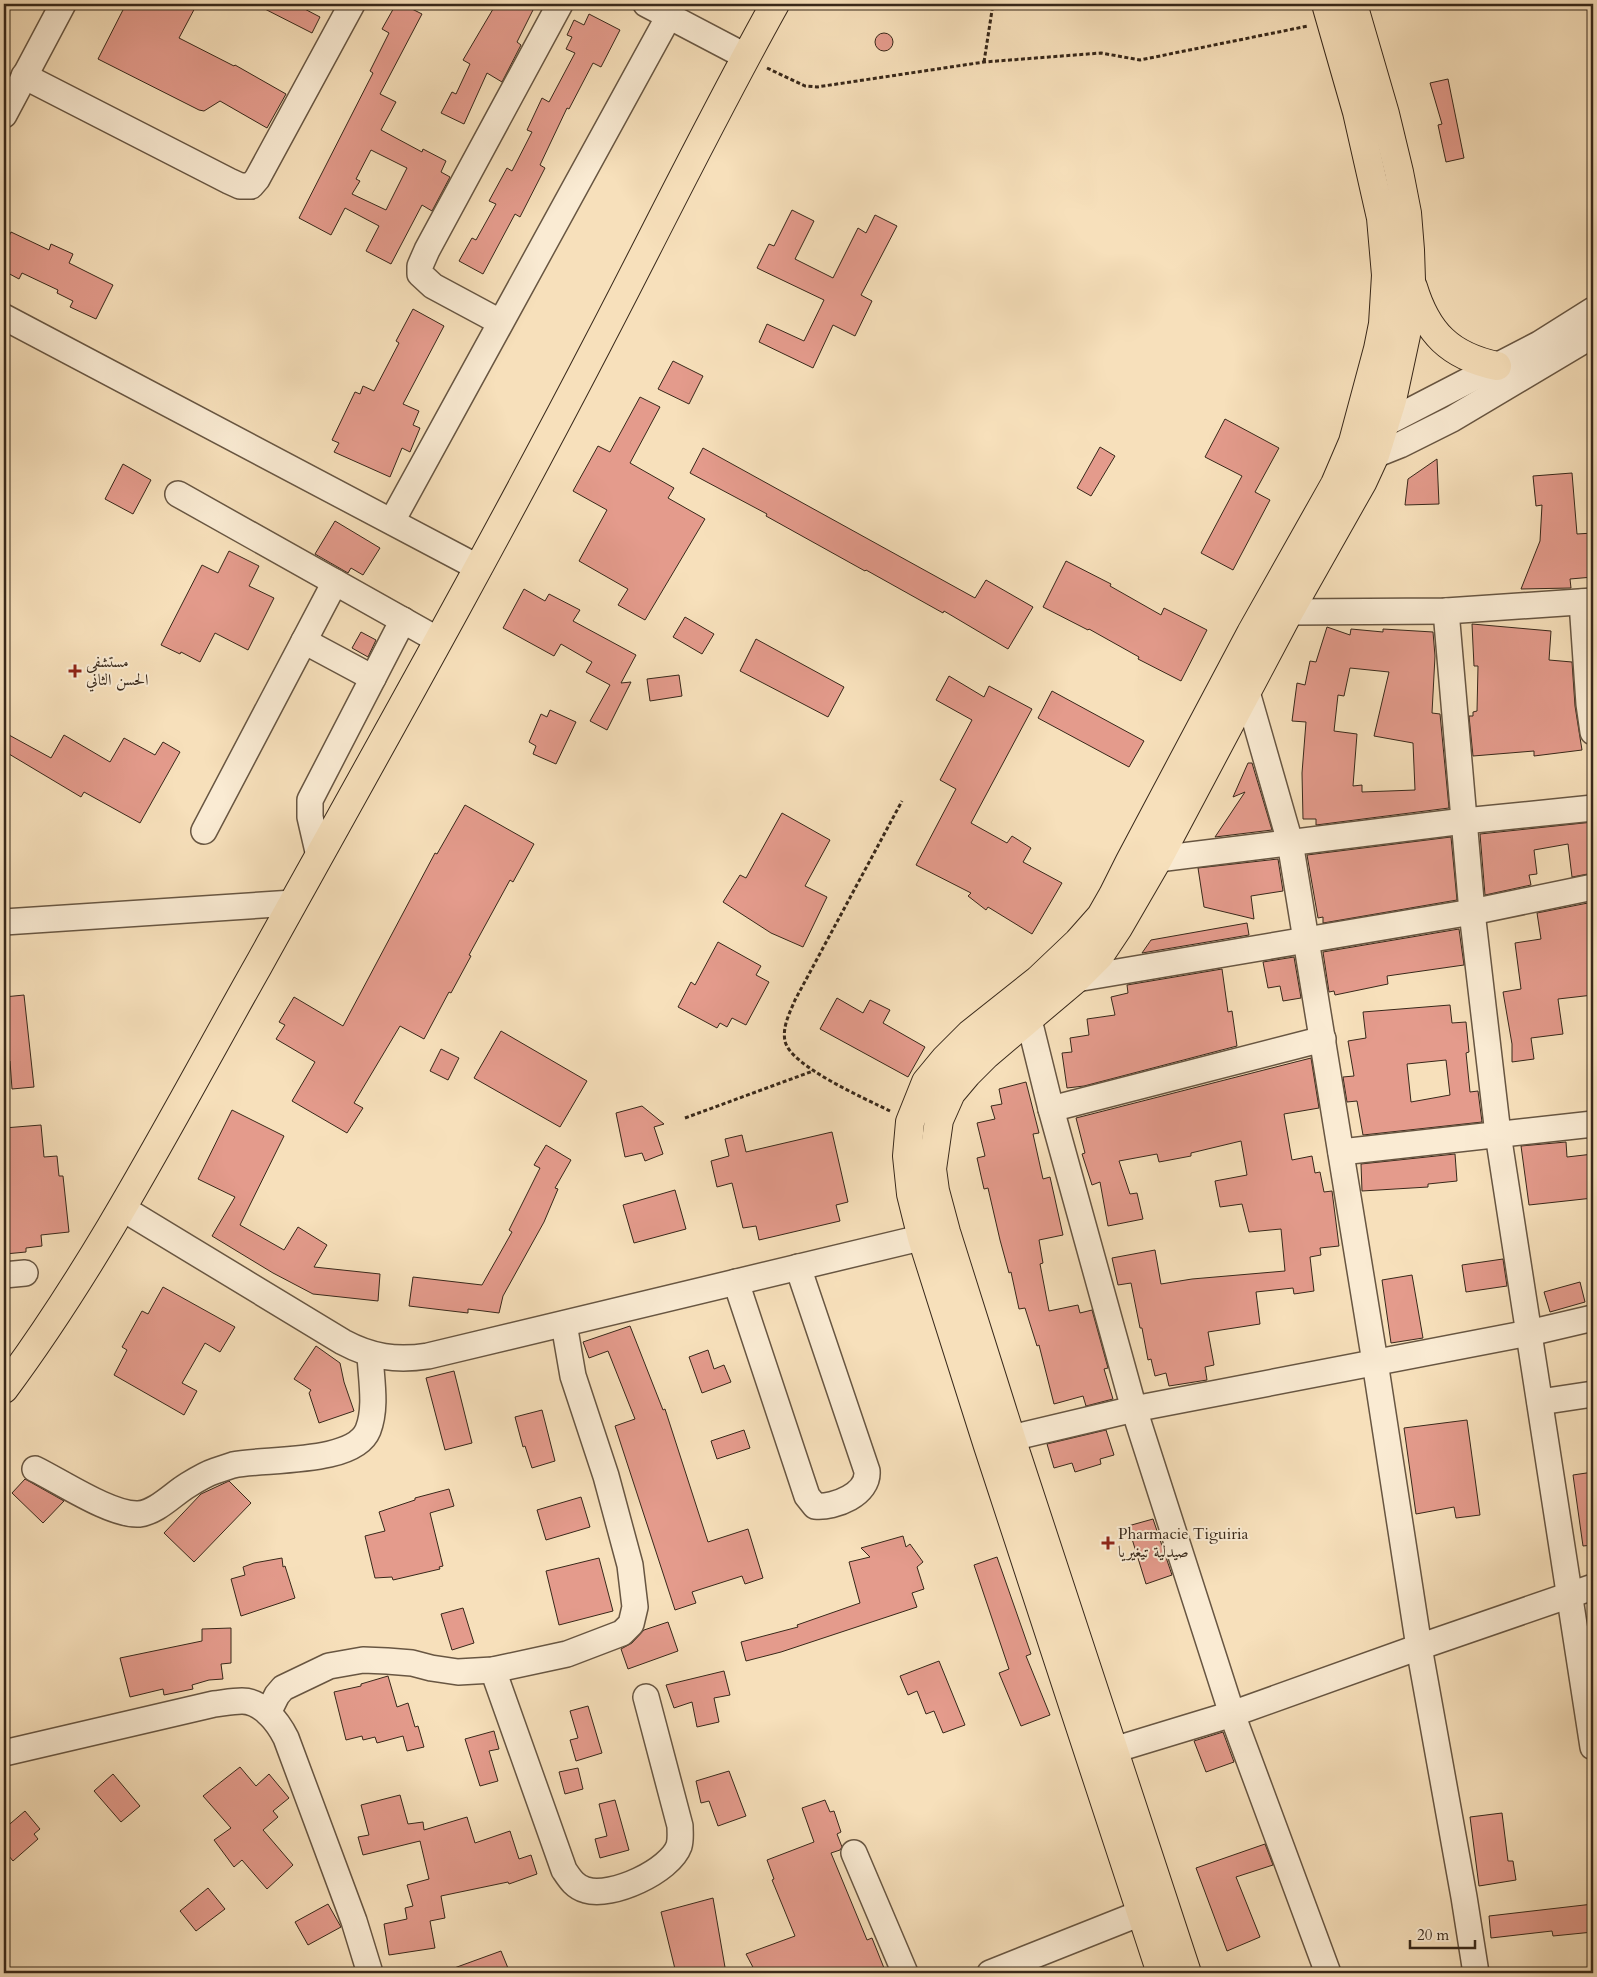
<svg xmlns="http://www.w3.org/2000/svg" width="1597" height="1977" viewBox="0 0 1597 1977" font-family="Cardo,Amiri,serif">
	<rect width="100%" height="100%" fill="#f7e0bb"/>
	<filter id="stains"><feTurbulence type="fractalNoise" baseFrequency=".004" numOctaves="4"/><feColorMatrix values="0 0 0 0 .2 0 0 0 0 .09 0 0 0 0 .02 0 0 0 .5 -.17"/></filter>
	<radialGradient id="worn" r=".72"><stop offset=".6" stop-color="#630" stop-opacity="0"/><stop offset="1" stop-color="#630" stop-opacity=".3"/></radialGradient>
	<g fill="#e49b8c" stroke="#38281a" fill-rule="evenodd">
		<polygon points="126,4 197,4 179,38 234,66 235,65 286,94 267,128 220,101 204,111 199,110 98,59"/>
		<polygon points="255,4 295,4 320,17 312,33"/>
		<path d="M396 4H402L422 14 380 94 396 102 381 130 422 152 423 149 446 161 441 172 450 177 432 211 422 205 391 264 366 251 379 226 345 208 331 235 299 218 373 73 370 71 389 33 382 29ZM371 150 407 168 386 210 352 194 360 181 356 179Z"/>
		<polygon points="496,4 536,4 517,42 521,45 502,82 487,73 464,124 441,113 452,92 456,94 470,64 463,60"/>
		<polygon points="589,14 620,30 601,67 593,63 569,109 567,108 540,165 545,168 520,217 515,214 483,274 459,261 472,238 476,240 496,204 489,201 507,168 512,171 532,132 527,130 542,98 549,102 575,53 566,49 572,37 567,35 574,20 584,25"/>
		<circle cx="884" cy="42" r="9"/>
		<polygon points="1448,79 1464,158 1446,162 1438,125 1442,124 1430,83"/>
		<polygon points="792,210 814,221 795,259 833,278 858,228 866,233 875,215 897,226 861,295 872,301 855,336 833,325 813,368 759,342 767,324 804,341 824,300 757,268 769,244 774,246"/>
		<polygon points="11,232 49,250 51,244 73,254 69,263 113,285 96,319 70,307 73,301 57,293 58,290 22,273 19,279 4,271 4,246"/>
		<polygon points="413,309 444,326 403,404 419,411 413,425 420,428 410,452 402,448 390,477 334,452 339,443 332,440 355,392 360,394 363,386 374,391 399,343 396,341"/>
		<polygon points="673,361 703,376 689,404 658,389"/>
		<polygon points="640,397 660,407 630,463 674,488 668,498 705,519 645,620 618,605 628,589 579,561 607,510 573,491 598,446 610,452"/>
		<polygon points="1225,419 1279,448 1255,492 1270,500 1233,570 1201,553 1242,476 1205,457"/>
		<polygon points="1100,447 1115,456 1091,496 1077,488"/>
		<polygon points="703,448 975,598 986,580 1033,607 1008,649 944,611 943,613 866,570 865,571 766,516 767,514 690,473"/>
		<polygon points="1437,459 1439,504 1405,505 1408,479"/>
		<polygon points="123,464 151,480 133,514 105,499"/>
		<polygon points="1572,473 1577,534 1593,533 1593,577 1570,579 1571,588 1521,589 1540,541 1542,505 1536,506 1533,476"/>
		<polygon points="335,521 380,548 363,575 351,568 348,573 315,554"/>
		<polygon points="229,551 259,566 249,586 274,598 248,650 215,633 200,662 181,652 180,654 161,645 202,565 218,573"/>
		<polygon points="1066,561 1111,584 1110,586 1161,615 1164,608 1207,630 1181,681 1138,659 1139,657 1089,629 1088,630 1043,607"/>
		<polygon points="524,589 545,601 549,594 580,610 573,621 636,655 621,683 631,682 607,730 590,721 610,685 586,672 592,662 561,644 554,656 503,628"/>
		<polygon points="685,617 714,634 702,654 673,637"/>
		<polygon points="1472,624 1551,631 1549,660 1572,662 1575,706 1582,750 1534,756 1534,751 1473,756 1469,716 1473,716 1473,712 1477,711 1478,666 1474,666"/>
		<path d="M1327 627 1350 635 1351 629 1383 632V629L1433 632 1435 656 1432 713 1440 714 1449 808 1316 825V819H1303L1302 773 1306 722 1292 721 1297 683 1305 685 1310 661 1316 662ZM1350 668 1389 672 1374 736 1413 743 1415 790 1362 792V785L1353 786 1357 734 1334 731 1338 695 1344 696Z"/>
		<polygon points="361,632 376,640 368,657 352,648"/>
		<polygon points="756,639 844,687 828,717 740,671"/>
		<polygon points="679,675 682,696 650,701 647,679"/>
		<polygon points="949,676 984,697 989,686 1032,709 971,823 1007,843 1012,836 1031,848 1023,862 1062,883 1032,934 988,907 986,910 968,896 971,893 916,865 956,789 940,780 972,720 936,700"/>
		<polygon points="1052,691 1144,741 1129,767 1038,718"/>
		<polygon points="550,710 576,722 556,764 533,754 536,746 529,742 541,714 547,717"/>
		<polygon points="9,735 51,758 64,735 110,762 124,738 155,755 163,742 180,752 140,823 84,792 81,797 4,751 4,744"/>
		<polygon points="1248,763 1252,763 1272,830 1215,837 1245,792 1233,797"/>
		<polygon points="465,805 534,844 513,882 510,880 469,955 471,956 451,993 449,992 424,1039 400,1026 354,1103 363,1108 347,1133 292,1101 315,1062 276,1039 285,1025 279,1022 294,997 343,1026 435,853 437,854"/>
		<polygon points="782,813 830,840 805,886 827,897 803,947 771,933 723,902 740,875 746,878"/>
		<polygon points="1593,822 1593,873 1572,877 1568,844 1534,850 1537,874 1529,875 1531,885 1485,895 1480,834"/>
		<polygon points="1451,837 1457,900 1323,923 1323,917 1318,918 1307,855"/>
		<polygon points="1278,859 1283,891 1251,896 1254,919 1204,907 1198,868"/>
		<polygon points="1593,902 1593,995 1558,999 1563,1034 1531,1038 1534,1059 1512,1062 1512,1044 1503,992 1521,989 1515,943 1541,939 1537,913"/>
		<polygon points="1247,923 1249,935 1142,953 1151,940"/>
		<polygon points="1459,929 1464,965 1387,976 1388,984 1335,995 1334,991 1329,992 1323,952"/>
		<polygon points="718,942 761,966 756,975 769,982 746,1025 732,1018 727,1027 720,1023 717,1028 678,1007 691,982 695,985"/>
		<polygon points="1294,957 1301,998 1283,1001 1280,986 1268,988 1263,962"/>
		<polygon points="1222,969 1228,1012 1232,1011 1237,1046 1084,1086 1067,1088 1062,1053 1072,1052 1070,1038 1089,1035 1087,1019 1115,1015 1111,997 1128,993 1127,985"/>
		<polygon points="24,995 34,1087 12,1089 10,1061 5,1062 4,1047 4,997"/>
		<polygon points="837,998 863,1013 870,1000 890,1010 883,1023 925,1047 908,1077 820,1029"/>
		<path d="M1450 1005 1452 1023 1466 1022 1469 1052 1466 1053 1470 1092 1478 1091 1482 1122 1363 1135 1357 1101 1347 1102 1343 1077 1354 1076 1348 1041 1366 1038 1363 1012ZM1446 1060 1450 1095 1411 1102 1407 1064Z"/>
		<polygon points="501,1031 587,1081 560,1127 474,1078"/>
		<polygon points="441,1049 459,1058 448,1080 430,1071"/>
		<polygon points="1311,1058 1319,1108 1284,1114 1292,1160 1312,1156 1315,1173 1320,1172 1324,1192 1332,1191 1339,1246 1320,1248 1321,1255 1310,1257 1314,1291 1294,1294 1293,1288 1256,1292 1260,1324 1208,1332 1214,1365 1205,1367 1207,1380 1169,1386 1166,1373 1155,1376 1151,1359 1148,1360 1142,1328 1140,1328 1131,1283 1118,1285 1112,1258 1155,1250 1161,1284 1192,1279 1285,1271 1281,1229 1249,1232 1242,1204 1220,1207 1215,1181 1247,1175 1241,1141 1191,1153 1191,1156 1159,1162 1157,1154 1119,1161 1130,1194 1137,1193 1143,1219 1108,1226 1100,1182 1092,1185 1082,1154 1085,1153 1076,1118"/>
		<polygon points="1026,1082 1039,1133 1033,1134 1043,1179 1050,1177 1063,1235 1039,1240 1043,1263 1040,1264 1049,1311 1078,1305 1080,1313 1092,1310 1108,1368 1104,1369 1113,1399 1086,1406 1083,1396 1054,1404 1039,1345 1037,1346 1025,1308 1019,1309 1011,1272 1009,1273 1000,1240 988,1188 984,1189 977,1158 985,1156 977,1123 995,1119 991,1106 1002,1104 999,1089"/>
		<polygon points="642,1106 664,1124 654,1127 663,1154 645,1161 642,1153 625,1157 616,1113"/>
		<polygon points="232,1110 284,1136 240,1225 284,1250 298,1227 327,1245 314,1267 380,1274 378,1301 313,1294 273,1273 212,1236 235,1197 198,1179"/>
		<polygon points="41,1125 44,1157 57,1156 59,1176 63,1176 69,1232 41,1235 42,1246 26,1248 26,1252 5,1254 4,1128"/>
		<polygon points="832,1132 848,1202 836,1205 840,1221 759,1240 756,1226 743,1228 732,1183 717,1187 711,1161 729,1156 725,1139 742,1135 746,1152"/>
		<polygon points="1566,1142 1567,1157 1593,1154 1593,1198 1529,1205 1521,1146"/>
		<polygon points="546,1145 571,1160 555,1188 558,1189 544,1222 503,1296 499,1313 468,1309 468,1313 409,1306 413,1277 482,1285 512,1232 509,1230 540,1168 534,1165"/>
		<polygon points="1455,1154 1457,1181 1428,1184 1428,1187 1362,1191 1361,1164"/>
		<polygon points="675,1190 686,1229 634,1243 623,1205"/>
		<polygon points="1503,1259 1507,1286 1466,1292 1462,1265"/>
		<polygon points="1412,1275 1423,1338 1391,1343 1382,1280"/>
		<polygon points="1580,1282 1585,1302 1550,1312 1544,1292"/>
		<polygon points="163,1287 235,1327 220,1352 205,1343 182,1383 197,1391 184,1415 114,1375 127,1350 122,1347 142,1311 148,1314"/>
		<polygon points="630,1326 663,1410 665,1409 708,1542 748,1529 763,1578 745,1584 742,1576 692,1592 696,1603 675,1610 615,1426 635,1419 608,1351 589,1358 583,1342"/>
		<polygon points="316,1346 340,1363 344,1382 354,1411 319,1423 309,1393 311,1390 294,1379"/>
		<polygon points="708,1350 714,1369 724,1365 731,1382 702,1393 689,1357"/>
		<polygon points="454,1371 472,1443 445,1450 426,1378"/>
		<polygon points="542,1410 555,1461 532,1468 525,1446 523,1447 515,1417"/>
		<polygon points="1467,1420 1480,1515 1456,1518 1454,1507 1416,1514 1404,1428"/>
		<polygon points="744,1430 750,1448 717,1459 711,1441"/>
		<polygon points="1106,1430 1114,1455 1100,1459 1101,1464 1075,1472 1072,1463 1054,1468 1047,1444"/>
		<polygon points="1593,1472 1593,1545 1583,1546 1573,1475"/>
		<polygon points="25,1479 64,1501 43,1523 12,1493"/>
		<polygon points="229,1481 251,1503 194,1562 164,1533 201,1494"/>
		<polygon points="449,1489 454,1506 430,1513 443,1566 439,1567 440,1569 393,1580 392,1577 375,1578 365,1536 385,1531 379,1512 415,1500 415,1498"/>
		<polygon points="581,1497 590,1527 546,1540 537,1510"/>
		<polygon points="1153,1519 1172,1575 1146,1584 1128,1526"/>
		<polygon points="903,1536 906,1547 910,1544 923,1562 917,1567 924,1589 912,1593 917,1607 781,1652 746,1661 741,1642 798,1627 797,1625 860,1603 849,1562 870,1557 861,1548"/>
		<polygon points="997,1557 1031,1654 1026,1656 1050,1715 1021,1726 999,1673 1009,1669 974,1565"/>
		<polygon points="282,1558 283,1567 285,1566 295,1598 241,1616 231,1579 245,1575 243,1567 254,1563"/>
		<polygon points="599,1558 613,1611 559,1625 546,1571"/>
		<polygon points="463,1608 474,1643 452,1650 441,1614"/>
		<polygon points="668,1622 678,1651 628,1669 621,1649 632,1643 644,1630"/>
		<polygon points="231,1628 231,1663 221,1664 223,1679 209,1680 192,1685 193,1689 164,1695 163,1689 130,1697 120,1658 202,1641 202,1629"/>
		<polygon points="939,1661 965,1725 943,1733 934,1711 926,1714 917,1691 908,1695 900,1676"/>
		<polygon points="724,1671 730,1695 714,1698 719,1722 697,1727 692,1702 674,1708 666,1685"/>
		<polygon points="388,1676 397,1707 408,1703 415,1727 418,1726 424,1747 407,1751 403,1736 377,1743 375,1737 363,1740 362,1736 346,1740 334,1692 361,1686 361,1684"/>
		<polygon points="588,1706 602,1753 576,1761 570,1740 578,1738 570,1711"/>
		<polygon points="494,1731 499,1749 489,1751 498,1781 480,1786 465,1739"/>
		<polygon points="1223,1732 1234,1762 1206,1772 1194,1741"/>
		<polygon points="240,1767 256,1786 269,1774 289,1798 273,1811 278,1817 263,1830 293,1865 267,1889 242,1860 234,1867 214,1840 231,1828 203,1796"/>
		<polygon points="578,1768 583,1789 565,1794 559,1772"/>
		<polygon points="729,1771 746,1816 718,1826 709,1801 701,1803 696,1781"/>
		<polygon points="113,1774 140,1806 121,1822 94,1791"/>
		<polygon points="400,1795 408,1824 423,1822 424,1830 467,1817 475,1843 510,1831 519,1859 531,1855 537,1874 509,1884 508,1882 441,1896 445,1918 430,1921 435,1948 389,1955 384,1924 407,1919 405,1908 413,1906 407,1885 429,1879 420,1841 363,1855 358,1837 369,1835 361,1805"/>
		<polygon points="615,1800 629,1850 600,1858 595,1839 607,1836 599,1804"/>
		<polygon points="825,1800 830,1812 834,1811 841,1832 837,1834 842,1847 840,1850 831,1853 867,1940 872,1938 886,1973 756,1973 746,1954 795,1936 772,1880 774,1879 767,1860 814,1842 802,1808"/>
		<polygon points="25,1811 40,1829 34,1834 38,1839 13,1861 4,1850 4,1829"/>
		<polygon points="1502,1813 1508,1861 1513,1861 1516,1880 1479,1886 1470,1817"/>
		<polygon points="1265,1844 1273,1865 1236,1877 1260,1937 1227,1951 1196,1868"/>
		<polygon points="208,1888 225,1909 196,1931 180,1911"/>
		<polygon points="713,1898 726,1973 676,1973 661,1912"/>
		<polygon points="328,1904 341,1927 308,1945 295,1922"/>
		<polygon points="1593,1904 1593,1932 1553,1936 1552,1931 1491,1938 1489,1916"/>
		<polygon points="501,1951 510,1973 446,1973 446,1971"/>
	</g>
	<g fill="none" stroke-linecap="round" stroke-linejoin="round">
		<g stroke="#685642" stroke-width="28">
			<g id="minor">
				<polyline points="646,4 745,56"/>
				<polyline points="24,76 229,181 240,186 251,186 257,179 352,4"/>
				<polyline points="4,115 63,4"/>
				<polyline points="4,317 479,568"/>
				<polyline points="500,322 433,286 420,274 420,266 427,250 560,4"/>
				<polyline points="1371,431 1539,344 1593,310"/>
				<polyline points="1358,452 1375,455 1400,445 1452,419 1593,335"/>
				<polyline points="178,494 438,640"/>
				<polyline points="392,521 669,16"/>
				<polyline points="1582,602 1589,704 1593,732"/>
				<polyline points="1446,611 1472,912 1498,1134 1593,1747"/>
				<polyline points="1289,612 1446,611 1593,601"/>
				<polyline points="304,641 373,678"/>
				<polyline points="1247,692 1290,842 1375,1362 1419,1647 1464,1897 1476,1973"/>
				<polyline points="204,831 335,582"/>
				<polyline points="319,856 310,817 310,800 403,620"/>
				<polyline points="1158,859 1464,821 1593,808"/>
				<polyline points="4,922 293,903"/>
				<polyline points="1076,979 1472,912 1593,887"/>
				<polyline points="1029,1020 1051,1109 1134,1409 1232,1714 1328,1973"/>
				<polyline points="1051,1109 1323,1039"/>
				<polyline points="1341,1152 1593,1124"/>
				<path d="M122 1208 343 1342C371 1357 396 1361 428 1356L941 1233"/>
				<polyline points="4,1275 25,1273"/>
				<path d="M736 1282 807 1496 815 1506C835 1508 869 1494 867 1471L798 1267"/>
				<polyline points="1540,1402 1593,1394"/>
				<polyline points="1011,1438 1134,1409 1529,1333 1593,1318"/>
				<path d="M35 1469C60 1481 112 1516 139 1514 157 1512 173 1494 188 1485 196 1480 206 1474 215 1471 221 1469 227 1467 233 1465 264 1458 354 1465 368 1430 377 1407 371 1379 370 1354"/>
				<path d="M493 1670 564 1870C570 1879 575 1887 586 1890 612 1898 670 1871 679 1846 681 1839 680 1833 680 1826L646 1697"/>
				<polyline points="268,1713 277,1695 283,1688 329,1666 363,1660 387,1661 412,1663 431,1668 458,1672 493,1670 567,1654 622,1633 631,1624 635,1607 630,1565 606,1476 573,1376 564,1324"/>
				<path d="M4 1753 214 1704C223 1703 233 1701 242 1701 262 1701 278 1722 286 1738L354 1921 370 1973"/>
				<polyline points="1094,1756 1232,1714 1419,1647 1593,1587"/>
				<polyline points="854,1853 905,1973"/>
				<polyline points="990,1973 1161,1905"/>
			</g>
		</g>
		<g stroke="#38281a" stroke-width="30">
			<g id="major">
				<path d="M1413 287C1427 333 1450 356 1497 366"/>
				<path d="M4 1389C102 1257 177 1109 258 966 373 759 489 553 598 343 657 230 713 115 775 4"/>
				<polyline points="1161,1973 988,1446 922,1238 911,1194 907,1156 910,1122 926,1082 945,1059 970,1034 1038,980 1078,942 1101,916 1113,895 1130,861 1251,633 1335,484 1353,442 1378,349 1383,324 1386,275 1381,218 1357,112 1326,4"/>
				<polyline points="1187,1973 1011,1438 946,1232 935,1191 932,1169 939,1120 951,1093 967,1074 986,1055 1076,979 1100,955 1118,928 1158,859 1289,612 1363,481 1375,455 1392,400 1406,335 1411,280 1410,250 1407,213 1399,172 1385,114 1353,4"/>
			</g>
		</g>
		<g stroke="#38281a" stroke-width="3" stroke-dasharray="4 2.5" stroke-linecap="butt">
			<polyline points="984,62 993,4"/>
			<polyline points="767,68 805,86 817,87 984,62 1101,53 1140,60 1308,26"/>
			<path d="M890 1111C866 1099 790 1066 785 1041 782 1027 790 1012 795 1000L902 801"/>
			<polyline points="685,1118 813,1071"/>
		</g>
		<use href="#minor" stroke="#faebd3" stroke-width="25"/>
		<use href="#major" stroke="#f7e0bb" stroke-width="28"/>
	</g>
	<g fill="#8f2418" stroke="#faebd3" stroke-width="2">
		<path d="M72.5 663.5h5v5h5v5h-5v5h-5v-5h-5v-5h5z"/>
		<path d="M1105.5 1535.5h5v5h5v5h-5v5h-5v-5h-5v-5h5z"/>
	</g>
	<g text-anchor="middle" dominant-baseline="central" stroke-width="4" stroke-linejoin="round" paint-order="stroke">
		<g font-size="16" fill="#38281a" stroke="#faebd3" text-anchor="start">
			<text x="86" y="662">مستشفى<tspan x="86" dy="18">الحسن الثاني</tspan></text>
			<text x="1118" y="1534">Pharmacie Tiguiria<tspan x="1118" dy="18">صيدلية تيغيريا</tspan></text>
		</g>
	</g>
	<rect width="1597" height="1977" fill="none" stroke="#f7e0bb" stroke-width="20"/>
	<rect x="5" y="5" width="1587" height="1967" fill="none" stroke="#38281a" stroke-width="2.5"/>
	<rect x="10" y="10" width="1577" height="1957" fill="none" stroke="#38281a"/>
	<path d="M1410 1940v8h65v-8" fill="none" stroke="#38281a" stroke-width="2.5"/>
	<text x="1417" y="1940" font-size="15" fill="#38281a" stroke="#faebd3" stroke-width="4" paint-order="stroke">20 m</text>
	<rect width="100%" height="100%" filter="url(#stains)"/>
	<rect width="100%" height="100%" fill="url(#worn)"/>
</svg>
